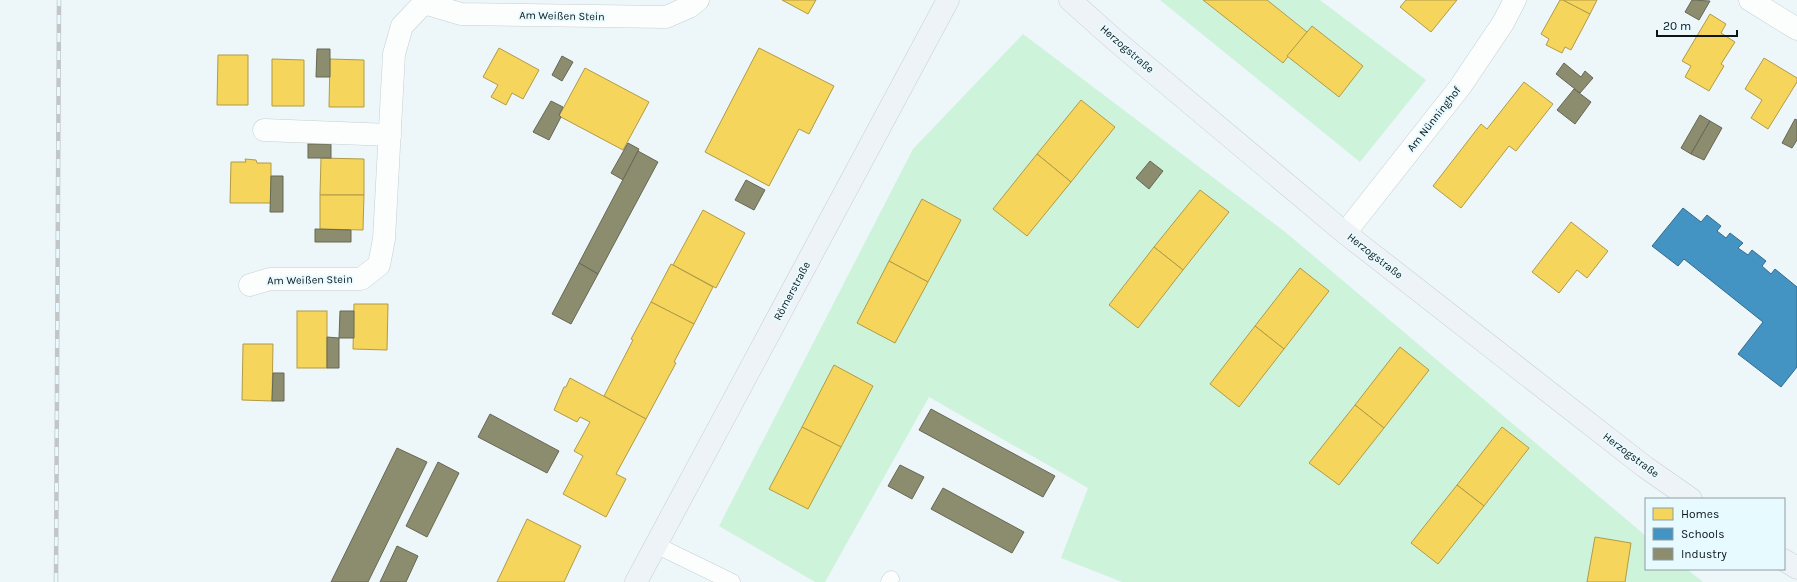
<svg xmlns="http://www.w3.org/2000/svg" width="1797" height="582" viewBox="0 0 1797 582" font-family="Karla,sans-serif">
	<rect width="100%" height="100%" fill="#edf6f9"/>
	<g fill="#cef3db">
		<polygon points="1160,0 1320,0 1426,80 1360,162"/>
		<polygon points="1023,34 1284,231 1646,536 1646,569 1687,569 1703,582 1122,582 1061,558 1088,488 929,397 825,582 815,582 719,526 913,149"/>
	</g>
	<g fill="#f6d55c" stroke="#b09b47">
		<polygon points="782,0 816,0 808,14"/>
		<polygon points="1203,0 1267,0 1307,32 1283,63"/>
		<polygon points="1406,0 1457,0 1431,32 1400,7"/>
		<polygon points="1560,0 1563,0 1590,14 1571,50 1565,47 1562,53 1546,45 1549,39 1541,34"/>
		<polygon points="1563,0 1597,0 1590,14"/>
		<polygon points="1710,14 1726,24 1721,33 1735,42 1721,64 1724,66 1709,91 1685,77 1691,66 1682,61"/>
		<polygon points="1312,26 1363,66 1339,97 1287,56"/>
		<polygon points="499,48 539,70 523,99 512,93 506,105 491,97 498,85 483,77"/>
		<polygon points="759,48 834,86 809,134 799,129 769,186 705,152"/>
		<polygon points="218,55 248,55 248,105 217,105"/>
		<polygon points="1764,58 1797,78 1797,82 1768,129 1751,118 1762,100 1745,89"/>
		<polygon points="272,59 304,60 304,106 272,106"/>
		<polygon points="330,59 364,60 364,107 329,107"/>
		<polygon points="585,68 649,102 623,150 559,116"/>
		<polygon points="1524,82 1553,104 1516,151 1509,146 1461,208 1433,186 1481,124 1487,129"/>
		<polygon points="1081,100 1115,127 1071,182 1037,154"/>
		<polygon points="1037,154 1071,182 1027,236 993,209"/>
		<polygon points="321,158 364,159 364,195 320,195"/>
		<polygon points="245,159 256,160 257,163 271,163 271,203 230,203 231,162 246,162"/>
		<polygon points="1200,190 1229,212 1183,270 1154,247"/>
		<polygon points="320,195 364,195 363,230 320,229"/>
		<polygon points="922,199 961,220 928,282 889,261"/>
		<polygon points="703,210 745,233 716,288 673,265"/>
		<polygon points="1571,222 1608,251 1587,278 1577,270 1559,293 1532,272"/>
		<polygon points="1154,247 1183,270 1138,328 1109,305"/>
		<polygon points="889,261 928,282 895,343 857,323"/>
		<polygon points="671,264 713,287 694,324 651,302"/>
		<polygon points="1300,268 1329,291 1284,349 1255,326"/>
		<polygon points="651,302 694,324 674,362 676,363 646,419 604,396 633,340 631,339"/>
		<polygon points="354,304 388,304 387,350 353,349"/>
		<rect x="297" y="311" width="30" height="57"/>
		<polygon points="1255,326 1284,349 1239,407 1210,384"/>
		<polygon points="243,344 273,344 272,401 242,400"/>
		<polygon points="1400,347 1429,370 1384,428 1355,405"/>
		<polygon points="834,365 873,386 841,447 802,427"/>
		<polygon points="570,378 646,419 616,474 626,479 606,517 563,494 583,456 574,451 590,422 580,417 577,422 554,410 564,387 566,387"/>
		<polygon points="1355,405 1384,428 1339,485 1309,463"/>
		<polygon points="802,427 841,447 808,509 769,489"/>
		<polygon points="1502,427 1529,448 1484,506 1457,485"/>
		<polygon points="1457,485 1484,506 1438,564 1411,543"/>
		<polygon points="527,519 581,546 564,582 497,582"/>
		<polygon points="1595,537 1631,543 1625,582 1587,582"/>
	</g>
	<polygon fill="#4393c3" stroke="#336d8f" points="1683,208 1701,222 1707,215 1721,226 1717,231 1726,238 1730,233 1743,243 1738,248 1748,255 1752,250 1766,261 1762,266 1771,274 1775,269 1797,287 1797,367 1781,387 1738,354 1763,322 1684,259 1678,266 1652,246"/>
	<g fill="#8c8c6e" stroke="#666854">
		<polygon points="1692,0 1710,1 1699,20 1685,12"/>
		<polygon points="317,49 330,49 330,77 316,77"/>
		<polygon points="562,56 573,62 562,81 552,75"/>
		<polygon points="1564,63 1581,77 1585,71 1593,78 1580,93 1556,74"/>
		<polygon points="1574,89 1591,102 1575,124 1557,110"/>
		<polygon points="551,101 563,107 559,115 561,117 549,140 533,132"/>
		<polygon points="1700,115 1710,121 1691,154 1681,148"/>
		<polygon points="1795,119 1797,120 1797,140 1792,148 1782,143"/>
		<polygon points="1710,121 1722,128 1704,160 1691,154"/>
		<polygon points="628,143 639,149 623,180 611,173"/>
		<rect x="308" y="144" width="23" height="14"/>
		<polygon points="638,151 658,162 598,274 579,263"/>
		<polygon points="1150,161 1163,171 1149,189 1136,178"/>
		<polygon points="271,176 283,176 283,212 270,212"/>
		<polygon points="746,180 765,190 754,210 735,200"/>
		<polygon points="315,229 351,230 351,242 315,242"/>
		<polygon points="579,263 598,274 571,324 552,314"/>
		<polygon points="340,311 354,311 354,338 339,338"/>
		<polygon points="327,337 339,338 339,368 327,368"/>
		<polygon points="273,373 284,373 284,401 272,401"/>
		<polygon points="931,409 1055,476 1043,497 919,430"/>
		<polygon points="490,414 559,451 547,473 478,437"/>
		<polygon points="397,448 427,462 368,582 331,582"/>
		<polygon points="438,462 459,473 427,537 406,526"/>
		<polygon points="900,465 924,477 912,499 888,486"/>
		<polygon points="943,488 1024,532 1012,553 931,509"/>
		<polygon points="397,546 418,556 406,582 380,582"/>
	</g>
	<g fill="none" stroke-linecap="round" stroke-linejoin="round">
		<g stroke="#c6cfd1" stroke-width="17">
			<g id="lane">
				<polyline points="656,545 732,582"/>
				<polyline points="889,582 891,579"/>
			</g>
		</g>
		<g stroke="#c6cfd1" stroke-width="23">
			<g id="street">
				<polyline points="1750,0 1797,29"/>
				<polyline points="424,3 461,14 666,17 689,7 698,0"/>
				<polyline points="264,130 390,135"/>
				<polyline points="1345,233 1460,87 1503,23 1515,0"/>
				<polyline points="250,285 270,279 361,279 379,265 384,239 394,54 402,26 424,3 424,0"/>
			</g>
		</g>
		<g stroke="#c6cfd1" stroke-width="23">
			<g id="secondary">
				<polyline points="1070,0 1116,41 1345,233 1645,467 1691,499"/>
				<polyline points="1784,560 1797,568"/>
				<polyline points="636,582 948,0"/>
			</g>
		</g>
		<use href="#lane" stroke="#fcfefe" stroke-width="16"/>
		<use href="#street" stroke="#fcfefe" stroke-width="22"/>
		<use href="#secondary" stroke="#eef3f7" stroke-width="22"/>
		<g stroke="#c3c6c7" stroke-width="4.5">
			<polyline id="rail" points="56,582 59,0"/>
		</g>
		<use href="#rail" stroke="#e7faff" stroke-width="3" stroke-dasharray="9" stroke-linecap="butt"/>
	</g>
	<g text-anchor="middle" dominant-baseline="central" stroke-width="4" stroke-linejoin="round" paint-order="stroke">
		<g font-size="11" fill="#0d1517" stroke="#e7faff">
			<text transform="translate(562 16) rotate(1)">Am Weißen Stein</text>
			<text transform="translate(1127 49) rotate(41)">Herzogstraße</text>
			<text transform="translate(1434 119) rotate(-52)">Am Nünninghof</text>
			<text transform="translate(1375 256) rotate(38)">Herzogstraße</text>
			<text transform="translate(310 280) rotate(-1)">Am Weißen Stein</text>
			<text transform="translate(792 291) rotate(-62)">Römerstraße</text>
			<text transform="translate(1631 455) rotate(37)">Herzogstraße</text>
		</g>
	</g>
	<rect x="1645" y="498" width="140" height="72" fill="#e7faff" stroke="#909ea2"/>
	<rect x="1653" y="508" width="20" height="12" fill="#f6d55c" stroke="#909ea2"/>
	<text x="1681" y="518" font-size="12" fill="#0d1517">Homes</text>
	<rect x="1653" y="528" width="20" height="12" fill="#4393c3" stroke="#909ea2"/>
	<text x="1681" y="538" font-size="12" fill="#0d1517">Schools</text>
	<rect x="1653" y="548" width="20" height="12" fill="#8c8c6e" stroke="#909ea2"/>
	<text x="1681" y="558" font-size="12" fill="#0d1517">Industry</text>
	<path d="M1657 30v6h80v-6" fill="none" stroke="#0d1517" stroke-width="2"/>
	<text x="1663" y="30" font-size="12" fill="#0d1517" stroke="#e7faff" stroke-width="3" paint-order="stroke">20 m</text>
</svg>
